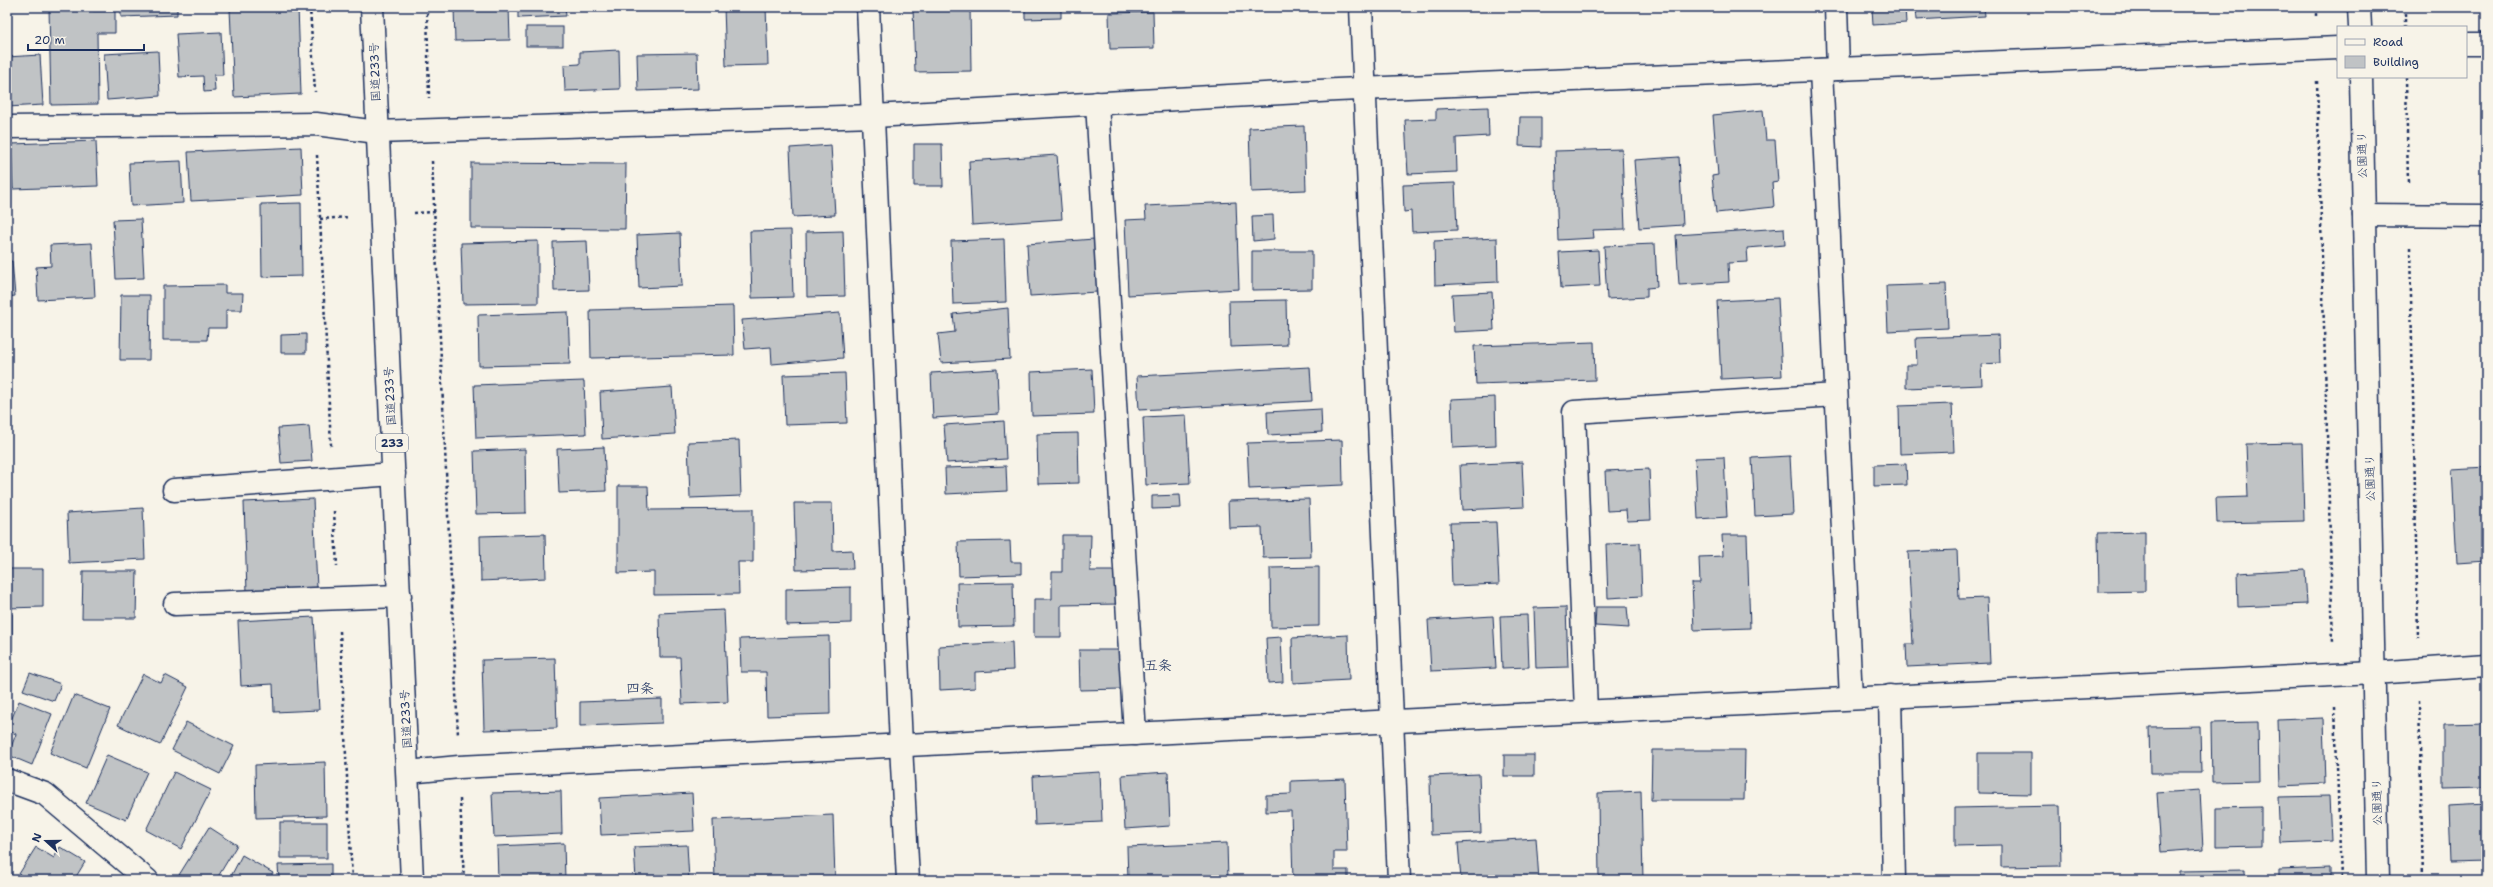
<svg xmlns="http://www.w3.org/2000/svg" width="2493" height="887" viewBox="0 0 2493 887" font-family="'Shantell Sans','Klee One',sans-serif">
	<rect width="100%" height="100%" fill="#f7f3e8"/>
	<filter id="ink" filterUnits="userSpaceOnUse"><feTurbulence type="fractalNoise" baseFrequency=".025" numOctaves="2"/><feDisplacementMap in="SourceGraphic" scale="8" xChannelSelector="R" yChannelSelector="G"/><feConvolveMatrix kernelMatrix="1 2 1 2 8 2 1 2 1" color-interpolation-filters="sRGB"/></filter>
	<g filter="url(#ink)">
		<g fill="#c0c3c5" stroke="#1b2f5e">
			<polygon points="49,7 92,7 93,11 115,11 115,33 97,33 98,104 51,105"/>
			<polygon points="121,7 177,7 177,15 121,17"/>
			<polygon points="298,7 301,94 234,97 230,9"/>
			<polygon points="454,7 509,7 510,40 455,41"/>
			<polygon points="518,7 565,7 566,16 518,18"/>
			<polygon points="724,7 766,7 768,65 726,66"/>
			<polygon points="913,7 970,7 971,71 915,72"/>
			<polygon points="1025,7 1061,7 1061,18 1025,19"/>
			<polygon points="1872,7 1905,7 1906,23 1873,25"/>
			<polygon points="1915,7 1984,7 1985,16 1916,20"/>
			<polygon points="1153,12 1154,48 1110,49 1109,13"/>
			<rect x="526" y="27" width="37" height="19"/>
			<polygon points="221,32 223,75 214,75 215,91 204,92 203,76 179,77 176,34"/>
			<polygon points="619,50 620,89 565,91 564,65 580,64 580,52"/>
			<polygon points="158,51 160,96 107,100 104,54"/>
			<polygon points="697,53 698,89 638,91 637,54"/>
			<polygon points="40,55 43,105 7,107 7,57"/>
			<polygon points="1488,107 1489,136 1456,138 1457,172 1408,174 1405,120 1436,119 1436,109"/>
			<polygon points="1763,110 1766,140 1775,140 1778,182 1772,183 1774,207 1716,213 1712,176 1718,175 1713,115"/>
			<polygon points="1520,117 1541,117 1541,147 1519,146"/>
			<polygon points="1304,126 1306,190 1251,192 1249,128"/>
			<polygon points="96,141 98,186 13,189 11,144"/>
			<polygon points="914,144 942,144 943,186 914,186"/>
			<polygon points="831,145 835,215 793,217 790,148"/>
			<polygon points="301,147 303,195 191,201 188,152"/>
			<polygon points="1622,149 1625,229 1593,230 1594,238 1558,240 1555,151"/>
			<polygon points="1057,155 1062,219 972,225 969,161"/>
			<polygon points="1679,157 1683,225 1639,228 1634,160"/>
			<polygon points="181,161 183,203 131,206 129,163"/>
			<polygon points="471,163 626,164 625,229 471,228"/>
			<polygon points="1455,183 1457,230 1412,232 1411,211 1404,212 1403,185"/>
			<polygon points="1236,202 1239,289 1128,295 1125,220 1146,219 1145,206"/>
			<polygon points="301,203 302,276 262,277 261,204"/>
			<polygon points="1273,215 1274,239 1253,241 1252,216"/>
			<polygon points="141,219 144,278 116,279 113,220"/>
			<polygon points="1784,228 1785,245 1747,248 1748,262 1728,263 1729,282 1679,285 1676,235"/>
			<polygon points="791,230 793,297 752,298 750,231"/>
			<polygon points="843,231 845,296 807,297 806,232"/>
			<polygon points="680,233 682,286 639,288 637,235"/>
			<polygon points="1497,238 1498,282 1435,285 1434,241"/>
			<polygon points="1004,239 1006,302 953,304 951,241"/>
			<polygon points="1094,239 1097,292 1030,296 1027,244"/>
			<polygon points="538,241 538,303 463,304 461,243"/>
			<polygon points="587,241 589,290 554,291 553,242"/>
			<polygon points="92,243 95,297 38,300 36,267 51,266 50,245"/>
			<polygon points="1655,244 1657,287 1647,288 1647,297 1607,299 1604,246"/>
			<polygon points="1598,250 1600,286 1561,288 1559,252"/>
			<polygon points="1252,251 1312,251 1312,289 1252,290"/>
			<polygon points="12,261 15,296 7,297 7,262"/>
			<polygon points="1946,284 1948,328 1888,331 1886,286"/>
			<polygon points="225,285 225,293 243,293 242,310 226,310 226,328 208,328 207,340 163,340 163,286"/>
			<polygon points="1492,292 1494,330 1454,332 1452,294"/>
			<polygon points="121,295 150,295 149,360 120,360"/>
			<polygon points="1778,298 1782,376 1721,379 1717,301"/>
			<polygon points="1286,300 1287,345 1230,347 1229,301"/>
			<polygon points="733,306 734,355 591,358 590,310"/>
			<polygon points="1008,308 1010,359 941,363 938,334 955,332 953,314"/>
			<polygon points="568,312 570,364 479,366 478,315"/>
			<polygon points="840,313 843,358 772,364 771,347 745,349 742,320"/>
			<polygon points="306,334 306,353 281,353 281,335"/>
			<polygon points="1999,335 2000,363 1981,364 1982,385 1906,388 1906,365 1917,365 1916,338"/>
			<polygon points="1594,342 1595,380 1476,384 1474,346"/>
			<polygon points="1310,367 1312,401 1139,410 1137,376"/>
			<polygon points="997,369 999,414 933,418 931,373"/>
			<polygon points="1092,369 1094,414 1032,416 1031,372"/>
			<polygon points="845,373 847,423 785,425 783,375"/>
			<polygon points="584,381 586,434 476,438 474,385"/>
			<polygon points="672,387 675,434 602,439 600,392"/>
			<polygon points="1495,397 1496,446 1453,448 1451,399"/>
			<polygon points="1952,404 1954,452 1900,454 1899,406"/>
			<polygon points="1321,409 1322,432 1268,435 1267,412"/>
			<polygon points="1186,415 1190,483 1146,485 1143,417"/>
			<polygon points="1004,421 1006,459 947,463 944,425"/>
			<polygon points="309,426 312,461 281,463 278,428"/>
			<polygon points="1078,433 1079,483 1038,484 1037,434"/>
			<polygon points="739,440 741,496 690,498 688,442"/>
			<polygon points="1342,440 1343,485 1249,489 1247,443"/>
			<polygon points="2302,443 2304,521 2217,523 2216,498 2248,497 2246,444"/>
			<polygon points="604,447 606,491 559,493 557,449"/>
			<polygon points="525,449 526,513 476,514 474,451"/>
			<polygon points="1790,456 1793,514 1755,516 1752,458"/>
			<polygon points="1724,457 1727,517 1698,519 1695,458"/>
			<polygon points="1522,462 1524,507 1462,510 1460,465"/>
			<polygon points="1906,464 1907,485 1874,486 1874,465"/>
			<polygon points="1006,466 1007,491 946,494 945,468"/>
			<polygon points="2486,467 2486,561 2457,563 2452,469"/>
			<polygon points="1649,469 1651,520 1627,521 1626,510 1607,511 1605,471"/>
			<polygon points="618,486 648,486 649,510 753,509 753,562 738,562 739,594 654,595 654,572 618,573"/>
			<polygon points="1180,495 1181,508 1152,509 1152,496"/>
			<polygon points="313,499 317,589 247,592 244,502"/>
			<polygon points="1309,499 1311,557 1263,558 1262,527 1229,528 1228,501"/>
			<polygon points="794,503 832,503 833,551 852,550 853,569 796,570"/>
			<polygon points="143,508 145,559 69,563 67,513"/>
			<polygon points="1496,522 1499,584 1452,586 1450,523"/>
			<polygon points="2145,532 2145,591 2099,592 2098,533"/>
			<polygon points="545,534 546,578 481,581 480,536"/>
			<polygon points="1062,535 1091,535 1090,571 1119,571 1119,604 1061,605 1061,637 1034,637 1034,599 1052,599 1052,572 1062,572"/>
			<polygon points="1722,535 1747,535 1750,628 1694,630 1692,583 1700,583 1699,557 1723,556"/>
			<polygon points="1010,541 1011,562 1021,562 1021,574 959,576 958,542"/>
			<polygon points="1640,543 1642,596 1608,598 1606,544"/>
			<polygon points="1957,550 1959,599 1987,598 1990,663 1907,667 1906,644 1913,644 1908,552"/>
			<polygon points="1319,567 1319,626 1271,627 1270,568"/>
			<polygon points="7,569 43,569 43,607 7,608"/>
			<polygon points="2305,569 2307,604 2238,607 2237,573"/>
			<polygon points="83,571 137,571 136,618 82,618"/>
			<polygon points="1013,582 1014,626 958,627 957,583"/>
			<polygon points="851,587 851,623 786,625 786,589"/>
			<polygon points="1566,607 1568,667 1536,668 1534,608"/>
			<polygon points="1596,607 1627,607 1629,628 1595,626"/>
			<polygon points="724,610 728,702 682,704 680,657 660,657 659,613"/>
			<polygon points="12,614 12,650 7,650 7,615"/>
			<polygon points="1527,615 1529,667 1502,668 1500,616"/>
			<polygon points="1493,616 1496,668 1431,671 1428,620"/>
			<polygon points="314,617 319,710 274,712 273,684 241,686 238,621"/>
			<polygon points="1348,635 1349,680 1293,683 1292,638"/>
			<polygon points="829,636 830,714 767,716 766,672 741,672 740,639"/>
			<polygon points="1281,637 1283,682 1268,683 1266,638"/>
			<polygon points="1012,642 1013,670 975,672 975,688 940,690 939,646"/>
			<polygon points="1079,650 1121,650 1122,689 1080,690"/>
			<polygon points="555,658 557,728 484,730 482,660"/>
			<polygon points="30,673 61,684 54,701 23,690"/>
			<polygon points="143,674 161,683 165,675 188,687 160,745 118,725"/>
			<polygon points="74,695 110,709 86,768 50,753"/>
			<polygon points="662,699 662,723 580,726 580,702"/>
			<polygon points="19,701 52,714 32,765 8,755 16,734 7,730"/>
			<polygon points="2323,718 2325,784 2280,786 2278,720"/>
			<polygon points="186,722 234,746 220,774 172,750"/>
			<polygon points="2258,722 2259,781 2212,782 2211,723"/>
			<polygon points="2486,724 2486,787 2443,788 2443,725"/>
			<polygon points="2200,726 2201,773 2150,773 2149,727"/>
			<polygon points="1652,750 1745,750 1744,800 1651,800"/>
			<polygon points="1978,753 2031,753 2031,794 1978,793"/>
			<polygon points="107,755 147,772 126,820 86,803"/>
			<rect x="1504" y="755" width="30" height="21"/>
			<polygon points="325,762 326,816 256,818 255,765"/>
			<polygon points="174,772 211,790 181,849 146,830"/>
			<polygon points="1100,772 1102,822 1035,825 1033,776"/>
			<polygon points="1168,772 1170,826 1125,829 1122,775"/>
			<polygon points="1479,774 1481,833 1431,835 1430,776"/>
			<polygon points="1345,779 1347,852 1334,852 1334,870 1348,870 1348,880 1293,880 1291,811 1266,812 1266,795 1291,794 1291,781"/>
			<polygon points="2200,790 2203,849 2161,852 2157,793"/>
			<polygon points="561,791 562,834 494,837 492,793"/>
			<polygon points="1641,791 1643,880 1599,880 1598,793"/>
			<polygon points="692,793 694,831 601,835 599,798"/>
			<polygon points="2329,796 2331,841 2280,843 2278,797"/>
			<polygon points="2486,804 2486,861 2450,862 2448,806"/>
			<polygon points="2060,806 2061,866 2001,867 2001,845 1955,846 1955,808"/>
			<polygon points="2261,807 2261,846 2216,847 2216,808"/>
			<polygon points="833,815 835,880 715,880 713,820"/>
			<rect x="280" y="822" width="47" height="36"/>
			<polygon points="209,827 237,845 216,880 187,880 179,875"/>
			<polygon points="1536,838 1539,880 1461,880 1458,843"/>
			<polygon points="564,843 565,880 498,880 497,846"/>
			<polygon points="1227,843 1228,880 1128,880 1127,847"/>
			<polygon points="687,845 689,880 636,880 634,847"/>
			<polygon points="36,847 54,858 60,847 85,862 74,880 29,880 19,874"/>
			<polygon points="242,855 273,873 269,880 229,880"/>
			<rect x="7" y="860" width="4" height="20"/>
			<polygon points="331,864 331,880 279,880 278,865"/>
			<polygon points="2329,868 2329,880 2279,880 2279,870"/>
			<polygon points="2245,870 2245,880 2179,880 2179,871"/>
			<polygon points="2066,876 2066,880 1977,880 1977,877"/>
		</g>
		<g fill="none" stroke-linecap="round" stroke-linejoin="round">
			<g stroke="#1b2f5e" stroke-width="25">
				<g id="service">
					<polyline points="2466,44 2486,44"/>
					<polyline points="1097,103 1135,734"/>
					<polyline points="7,127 316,124 377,132"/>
					<polyline points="2364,215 2486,216"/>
					<polyline points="174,490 394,474"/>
					<polyline points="175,604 400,596"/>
					<polyline points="2374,673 2486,665"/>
					<polyline points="1586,711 1574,412 1836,395"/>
				</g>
			</g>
			<g stroke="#1b2f5e" stroke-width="25">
				<g id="minor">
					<polyline points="868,7 901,745"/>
					<polyline points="1836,7 1838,69"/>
					<polyline points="1821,70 1851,698"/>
					<polyline points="377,132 874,116 1337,90 2338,48"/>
					<polyline points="408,772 459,767 2374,673"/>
					<polyline points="7,780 45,794 147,880"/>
				</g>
			</g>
			<g stroke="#1b2f5e" stroke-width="25">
				<g id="tertiary">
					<polyline points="1361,7 1399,880"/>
					<polyline points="2359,7 2360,27"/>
					<polyline points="2361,77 2378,880"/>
					<polyline points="1890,696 1894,880"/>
					<polyline points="901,745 908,880"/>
				</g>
			</g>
			<g stroke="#1b2f5e" stroke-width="25">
				<polyline id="trunk" points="372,7 412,880"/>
			</g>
			<g stroke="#1b2f5e" stroke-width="2.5" stroke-dasharray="3 3" stroke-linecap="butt">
				<polyline points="310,7 315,92"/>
				<polyline points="427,7 429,98"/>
				<polyline points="2316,7 2316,16"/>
				<polyline points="2405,7 2405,27"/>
				<polyline points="2406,77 2408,184"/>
				<polyline points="2317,81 2333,644"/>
				<polyline points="317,155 331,446"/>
				<polyline points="432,161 458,736"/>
				<polyline points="414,213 435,212"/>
				<polyline points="320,219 349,217"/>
				<polyline points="2410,247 2418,638"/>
				<polyline points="334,511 337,566"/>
				<polyline points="340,631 352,880"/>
				<polyline points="2419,701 2423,880"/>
				<polyline points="2335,707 2341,880"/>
				<polyline points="460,799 464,880"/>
			</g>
			<use href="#service" stroke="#f7f3e8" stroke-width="22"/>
			<use href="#minor" stroke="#f7f3e8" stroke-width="22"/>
			<use href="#tertiary" stroke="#f7f3e8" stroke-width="22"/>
			<use href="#trunk" stroke="#f7f3e8" stroke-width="22"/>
		</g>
	</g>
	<g text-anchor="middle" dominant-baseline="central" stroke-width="4" stroke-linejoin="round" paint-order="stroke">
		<rect fill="#f7f3e8" stroke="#5d6a87" stroke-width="1" x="376" y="434" width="32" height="18" rx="3"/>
		<g font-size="11" font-weight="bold" fill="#1b2f5e">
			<text x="392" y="443">233</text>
		</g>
		<g font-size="12" fill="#1b2f5e" stroke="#f7f3e8">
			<text transform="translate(375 72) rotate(-92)">国道233号</text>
			<text transform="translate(2362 155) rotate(-91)">公園通り</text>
			<text transform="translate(390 396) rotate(-93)">国道233号</text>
			<text transform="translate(2370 478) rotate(-91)">公園通り</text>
			<text transform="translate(406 719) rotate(-93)">国道233号</text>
			<text transform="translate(2377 802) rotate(-91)">公園通り</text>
		</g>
		<g font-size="14" fill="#1b2f5e" stroke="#f7f3e8">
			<text x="1158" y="665">五条</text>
			<text x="640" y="688">四条</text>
		</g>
	</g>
	<rect width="2493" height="887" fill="none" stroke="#f7f3e8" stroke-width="24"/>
	<rect x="12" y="12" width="2469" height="863" fill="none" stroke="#1b2f5e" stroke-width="1.5" filter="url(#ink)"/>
	<rect x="2337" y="26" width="130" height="52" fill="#f7f3e8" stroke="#9fa5b1"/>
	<rect x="2345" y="39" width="20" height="6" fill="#f7f3e8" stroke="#9fa5b1"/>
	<text x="2373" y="46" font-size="12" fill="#1b2f5e">Road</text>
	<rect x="2345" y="56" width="20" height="12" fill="#c0c3c5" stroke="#9fa5b1"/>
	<text x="2373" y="66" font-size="12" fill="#1b2f5e">Building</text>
	<g transform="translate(46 841) rotate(291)" stroke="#f7f3e8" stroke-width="3" paint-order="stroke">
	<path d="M0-3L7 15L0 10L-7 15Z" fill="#1b2f5e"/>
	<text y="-6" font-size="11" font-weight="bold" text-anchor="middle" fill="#1b2f5e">N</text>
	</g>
	<path d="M28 44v6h116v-6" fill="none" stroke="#1b2f5e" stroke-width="2"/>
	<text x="34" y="44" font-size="12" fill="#1b2f5e" stroke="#f7f3e8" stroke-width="3" paint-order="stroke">20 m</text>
</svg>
